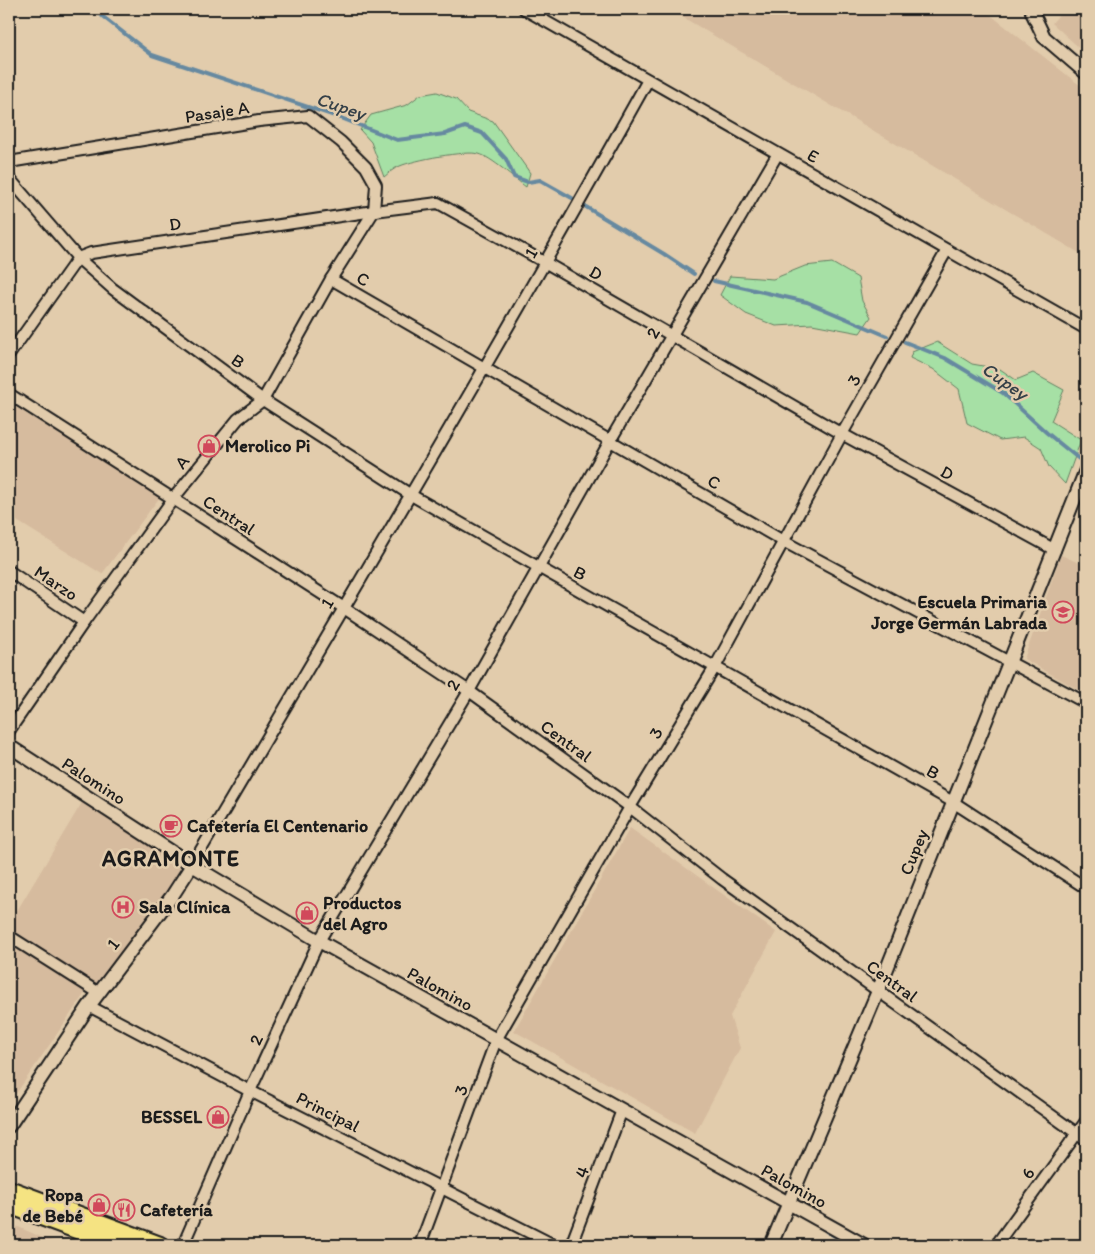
<svg xmlns="http://www.w3.org/2000/svg" width="1095" height="1254" viewBox="0 0 1095 1254" font-family="Itim,sans-serif">
	<rect width="100%" height="100%" fill="#e2ccac"/>
	<filter id="ink" filterUnits="userSpaceOnUse"><feTurbulence type="fractalNoise" baseFrequency=".02" numOctaves="2"/><feDisplacementMap in="SourceGraphic" scale="10" xChannelSelector="R" yChannelSelector="G"/><feConvolveMatrix kernelMatrix="1 2 1 2 8 2 1 2 1" color-interpolation-filters="sRGB"/></filter>
	<g filter="url(#ink)">
		<g fill="#d6bb9e">
			<polygon points="669,9 983,9 1086,90 1086,257"/>
			<polygon points="1064,9 1086,9 1086,54 1052,23"/>
			<polygon points="9,403 160,497 102,574 9,516"/>
			<polygon points="1061,555 1086,566 1086,694 1024,659"/>
			<polygon points="86,796 192,865 99,993 9,936 9,924"/>
			<polygon points="630,828 776,932 730,1016 740,1048 695,1133 514,1031"/>
			<polygon points="9,944 87,990 9,1104"/>
			<polygon points="9,1223 41,1237 64,1245 9,1245"/>
		</g>
		<g fill="#a6e0a5" stroke="#617e60">
			<path d="M437 92 456 99 468 112 493 121 530 173 526 187C515 179 491 157 479 154 465 150 414 160 400 166 394 168 389 173 384 177L371 142 360 130 371 115 407 105 420 95Z"/>
			<polygon points="832,263 858,278 862,301 871,317 860,333 812,324 776,326 746,314 720,295 730,276 773,279 805,266"/>
			<polygon points="937,342 972,364 1000,369 1016,380 1033,373 1064,390 1051,421 1081,440 1065,484 1049,467 1041,448 1024,437 1000,440 967,423 959,389 933,369 910,358 912,352"/>
		</g>
		<g fill="none" stroke-linecap="round" stroke-linejoin="round">
			<g stroke="#6689a0" stroke-width="4">
				<polyline points="93,9 152,55 341,118 397,140 445,134 465,127 482,133 506,159 514,177 528,182 540,180 572,198"/>
				<polyline points="586,207 664,254 694,274"/>
				<polyline points="714,281 807,302 887,336"/>
				<polyline points="905,342 945,358 1003,393 1047,433 1079,459"/>
				<polyline points="826,1231 851,1245"/>
			</g>
			<g stroke="#1c1c1c" stroke-width="14">
				<g id="minor">
					<polyline points="524,9 1086,329"/>
					<polyline points="9,162 259,121 308,116 341,142 366,167 376,185 374,211 331,279 263,400 238,419 173,499 84,622 9,731"/>
					<polyline points="9,178 78,258 113,289 263,400 411,495 953,802 1086,888"/>
					<polyline points="331,279 783,541 1086,703"/>
					<polyline points="9,355 78,258 91,253 374,211 438,203 546,263 842,434 1055,550"/>
					<polyline points="9,394 344,608 469,691 630,807 722,879 1086,1140"/>
					<polyline points="9,571 84,622"/>
					<path d="M192 865C346 605 501 344 648 80"/>
					<polyline points="9,936 99,993"/>
					<polyline points="89,1006 250,1091 554,1245"/>
					<polyline points="183,1245 250,1091 319,941 469,691 610,441 777,155"/>
					<polyline points="420,1245 496,1040 630,807 715,667 842,434 947,250"/>
					<polyline points="571,1245 622,1110"/>
					<polyline points="996,1245 1086,1121"/>
				</g>
			</g>
			<g stroke="#1c1c1c" stroke-width="16">
				<g id="tertiary">
					<polyline points="1033,9 1032,12 1044,37 1086,73"/>
					<polyline points="9,746 192,865 319,941 864,1245"/>
					<polyline points="9,1126 89,1006 172,896 192,865"/>
					<polyline points="771,1245 878,991 1086,470"/>
				</g>
			</g>
			<g stroke="#1c1c1c" stroke-width="20">
				<g id="primary">
					<polyline points="9,1189 160,1245"/>
					<polyline points="9,1205 117,1245"/>
				</g>
			</g>
			<use href="#minor" stroke="#e2ccac" stroke-width="10"/>
			<use href="#tertiary" stroke="#e2ccac" stroke-width="12"/>
			<use href="#primary" stroke="#f5e382" stroke-width="16"/>
		</g>
	</g>
	<defs>
		<g id="shop-ring" transform="scale(1.125)"><circle r="9.5" fill="#e2ccac" stroke="#d1495b" stroke-width="1.5"/><path d="M-5-2.5h2.3a2.7 3.5 0 0 1 5.4 0H5L5.5 6h-11ZM-1.5-2.5h3a1.5 2.3 0 0 0-3 0Z" fill="#d1495b"/></g>
		<g id="school-ring" transform="scale(1.125)"><circle r="9.5" fill="#e2ccac" stroke="#d1495b" stroke-width="1.5"/><path d="M0-5L7-2L0 1L-7-2ZM-4 1L0 2.5L4 1V4Q0 6-4 4Z" fill="#d1495b"/></g>
		<g id="cafe-ring" transform="scale(1.125)"><circle r="9.5" fill="#e2ccac" stroke="#d1495b" stroke-width="1.5"/><path d="M-5.5-4.5H6V0H3Q3 3.5 0 3.5H-2.5Q-5.5 3.5-5.5 0ZM3-3.2v2h1.7v-2ZM-6 4.5H4V6H-6Z" fill="#d1495b"/></g>
		<g id="hospital-ring" transform="scale(1.125)"><circle r="9.5" fill="#e2ccac" stroke="#d1495b" stroke-width="1.5"/><path d="M-5-5h3v3.5h4V-5h3V5h-3V1.5h-4V5h-3Z" fill="#d1495b"/></g>
		<g id="restaurant-ring" transform="scale(1.125)"><circle r="9.5" fill="#e2ccac" stroke="#d1495b" stroke-width="1.5"/><path d="M-5-6h1v4h1v-4h1v4h1v-4h1v5L-1.5 .5V6h-2V.5L-5-1ZM5-6V6H3V1.5H1.5Q1.5-4 5-6Z" fill="#d1495b"/></g>
	</defs>
	<g fill-rule="evenodd">
		<use href="#shop-ring" x="209" y="446"/>
		<use href="#school-ring" x="1063" y="612"/>
		<use href="#cafe-ring" x="171" y="826"/>
		<use href="#hospital-ring" x="123" y="907"/>
		<use href="#shop-ring" x="307" y="913"/>
		<use href="#shop-ring" x="218" y="1117"/>
		<use href="#shop-ring" x="99" y="1205"/>
		<use href="#restaurant-ring" x="124" y="1210"/>
	</g>
	<g text-anchor="middle" dominant-baseline="central" stroke-width="5" stroke-linejoin="round" paint-order="stroke">
		<g font-size="18" fill="#1c1c1c" stroke="#e2ccac">
			<text transform="translate(217 112) rotate(-9)">Pasaje A</text>
			<text transform="translate(813 156) rotate(29)">E</text>
			<text transform="translate(175 224) rotate(-8)">D</text>
			<text transform="translate(531 253) rotate(-60)">1</text>
			<text transform="translate(596 273) rotate(30)">D</text>
			<text transform="translate(363 279) rotate(30)">C</text>
			<text transform="translate(653 333) rotate(-60)">2</text>
			<text transform="translate(238 361) rotate(36)">B</text>
			<text transform="translate(854 380) rotate(-60)">3</text>
			<text transform="translate(182 462) rotate(-51)">A</text>
			<text transform="translate(947 473) rotate(29)">D</text>
			<text transform="translate(714 482) rotate(30)">C</text>
			<text transform="translate(229 515) rotate(33)">Central</text>
			<text transform="translate(580 573) rotate(29)">B</text>
			<text transform="translate(56 583) rotate(34)">Marzo</text>
			<text transform="translate(327 603) rotate(-59)">1</text>
			<text transform="translate(453 685) rotate(-60)">2</text>
			<text transform="translate(656 733) rotate(-59)">3</text>
			<text transform="translate(566 741) rotate(36)">Central</text>
			<text transform="translate(933 772) rotate(30)">B</text>
			<text transform="translate(94 781) rotate(33)">Palomino</text>
			<text transform="translate(914 852) rotate(-68)">Cupey</text>
			<text transform="translate(113 944) rotate(-53)">1</text>
			<text transform="translate(892 981) rotate(36)">Central</text>
			<text transform="translate(440 989) rotate(29)">Palomino</text>
			<text transform="translate(256 1040) rotate(-65)">2</text>
			<text transform="translate(461 1090) rotate(-70)">3</text>
			<text transform="translate(328 1112) rotate(27)">Principal</text>
			<text transform="translate(582 1172) rotate(-69)">4</text>
			<text transform="translate(1028 1173) rotate(-54)">6</text>
			<text transform="translate(794 1186) rotate(29)">Palomino</text>
		</g>
		<g font-size="18" font-weight="bold" fill="#1c1c1c" stroke="#e2ccac" text-anchor="start">
			<text x="225" y="446">Merolico Pi</text>
			<text x="1047" y="602" text-anchor="end">Escuela Primaria<tspan x="1047" dy="21">Jorge Germán Labrada</tspan></text>
			<text x="187" y="826">Cafetería El Centenario</text>
			<text x="323" y="903">Productos<tspan x="323" dy="21">del Agro</tspan></text>
			<text x="139" y="907">Sala Clínica</text>
			<text x="202" y="1117" text-anchor="end">BESSEL</text>
			<text x="83" y="1195" text-anchor="end">Ropa<tspan x="83" dy="21">de Bebé</tspan></text>
			<text x="140" y="1210">Cafetería</text>
		</g>
		<g font-size="19" font-style="italic" fill="#354048" stroke="#e2ccac">
			<text transform="translate(341 106) rotate(19)">Cupey</text>
			<text transform="translate(1005 381) rotate(35)">Cupey</text>
		</g>
		<g font-size="22" font-weight="bold" letter-spacing="1" fill="#1c1c1c" stroke="#e2ccac">
			<text x="171" y="858">AGRAMONTE</text>
		</g>
	</g>
	<rect width="1095" height="1254" fill="none" stroke="#e2ccac" stroke-width="30"/>
	<rect x="15" y="15" width="1065" height="1224" fill="none" stroke="#1c1c1c" stroke-width="2" filter="url(#ink)"/>
</svg>
